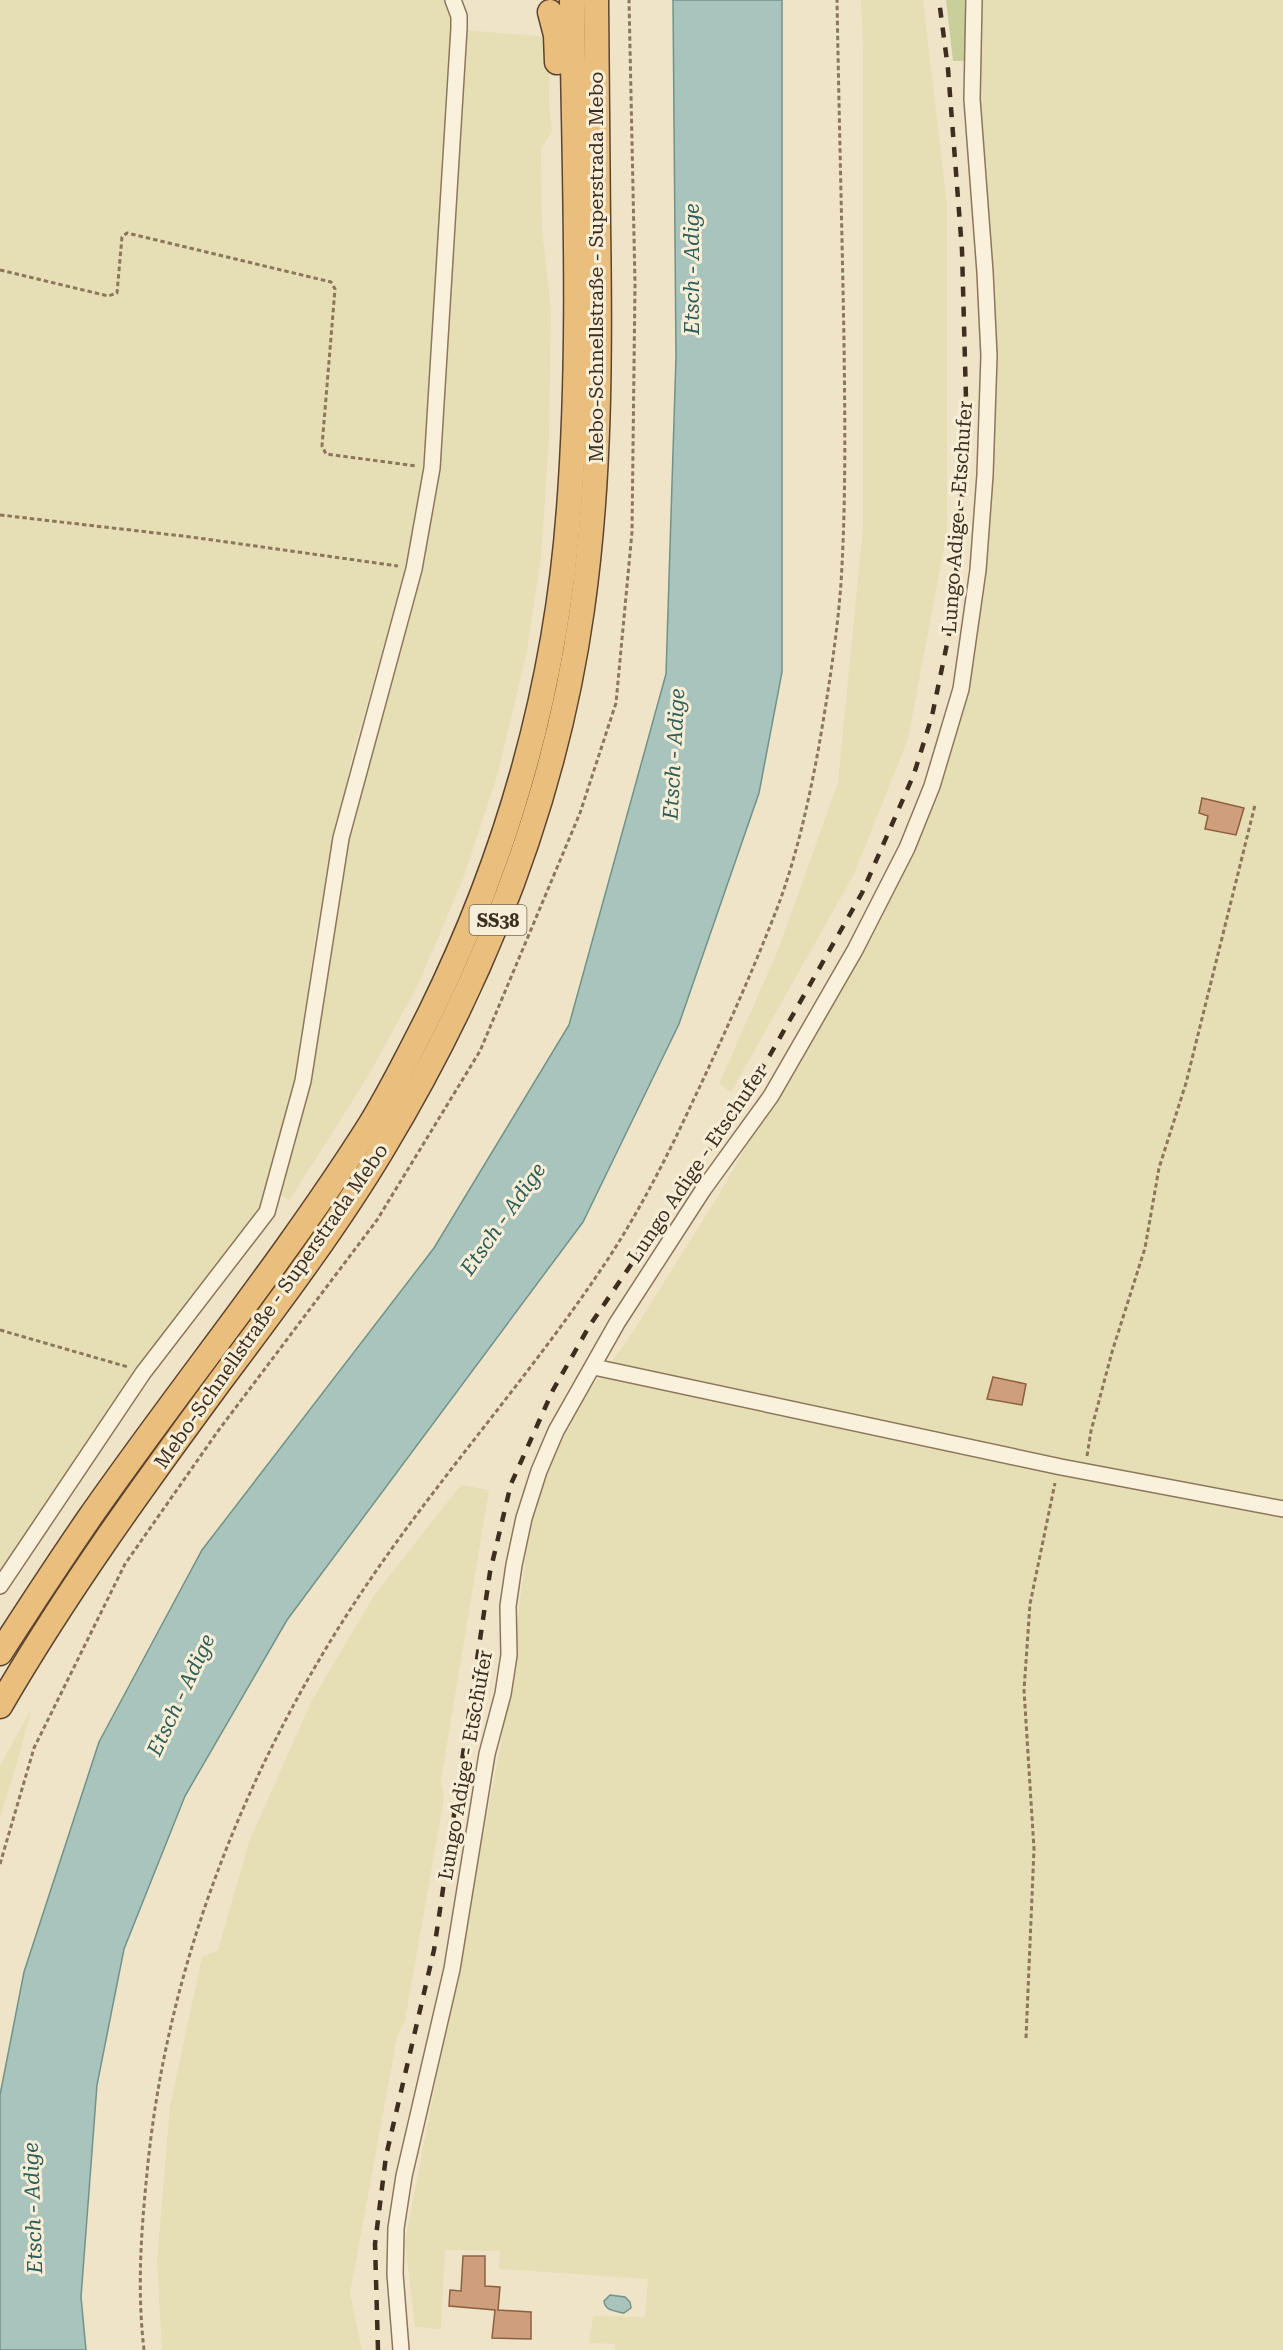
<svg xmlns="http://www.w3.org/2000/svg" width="1283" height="2350" viewBox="0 0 1283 2350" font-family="'Roboto Serif',serif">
	<rect width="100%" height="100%" fill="#f0e4c8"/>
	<g fill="#e6deb5">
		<polygon points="0,0 446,0 453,28 431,346 427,449 409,556 351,760 315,937 298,1066 264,1205 137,1371 0,1572"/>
		<polygon points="861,0 923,0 947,204 947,532 908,739 854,874 731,1092 719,1084 778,950 838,783 863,527 863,51"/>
		<polygon points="979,0 1283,0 1283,2350 615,2350 615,2344 589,2343 593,2316 645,2317 648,2279 499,2269 500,2251 445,2250 441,2329 415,2327 405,2242 501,1743 531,1518 569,1417 627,1341 715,1201 900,879 937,787 980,603 994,373 978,37"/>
		<polygon points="464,30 550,37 549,103 552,131 541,149 542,229 551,310 549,440 541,556 527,651 498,773 463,879 418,985 367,1078 289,1201 278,1193 341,865 415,584"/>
		<polygon points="461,1485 489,1490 441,1781 444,1798 405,2021 397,2037 350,2294 362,2350 162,2350 157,2261 170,2106 202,1957 218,1950 249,1842 311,1702 375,1594"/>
		<polygon points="32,1708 15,1770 0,1817 0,1766"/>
	</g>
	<polygon fill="#c9cf9b" points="946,0 968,0 964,61 953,61"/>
	<g fill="#a9c4bc" stroke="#6f938a" stroke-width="1.5">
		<polygon points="673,0 782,0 782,672 759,793 679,1024 583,1222 287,1620 185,1796 124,1949 97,2085 81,2297 86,2350 0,2350 0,2095 24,1972 99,1742 202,1550 434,1248 569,1025 666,674 676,357"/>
		<path d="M610 2295 625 2297 630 2302 631 2308 624 2313C615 2311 605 2311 604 2301Z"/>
	</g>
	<g fill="#cf9f7d" stroke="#8d5f41" stroke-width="1.5">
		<polygon points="1202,798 1244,808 1236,835 1205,829 1208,816 1199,813"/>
		<polygon points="993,1377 1026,1384 1022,1405 987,1399"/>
		<polygon points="463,2256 485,2256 485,2286 500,2287 498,2310 531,2312 531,2339 492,2338 495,2310 449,2306 450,2290 461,2291"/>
	</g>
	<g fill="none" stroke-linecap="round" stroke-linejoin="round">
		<g stroke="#8d765c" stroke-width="18">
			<g id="minor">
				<polyline points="594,1367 1061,1467 1283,1509"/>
				<polyline points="0,1586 143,1373 267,1212 303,1081 341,838 414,569 432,468 459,28 459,16 453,0"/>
				<polyline points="401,2350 395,2274 396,2228 404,2176 452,1969 487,1754 503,1694 509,1655 508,1606 514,1565 524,1518 539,1471 556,1431 617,1323 703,1190 771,1096 855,950 907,848 932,786 961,689 978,570 985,475 989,356 985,272 972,99 974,0"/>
			</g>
		</g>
		<g stroke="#5b4430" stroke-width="27">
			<g id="trunk">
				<polyline points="550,12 556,35 557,62"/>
				<path d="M0 1653C29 1608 59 1562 90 1517 182 1385 284 1261 370 1125 392 1089 411 1051 430 1013 508 855 556 685 569 509 582 340 574 169 572 0"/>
				<path d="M0 1706C66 1592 143 1486 221 1380 277 1305 334 1230 382 1150 483 983 555 802 582 609 600 481 600 353 598 225 597 150 597 75 596 0"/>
			</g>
		</g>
		<g stroke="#8d765c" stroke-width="3" stroke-dasharray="4.5 3" stroke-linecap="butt">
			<polyline points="0,270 108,296 117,293 122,237 127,233 331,282 335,289 322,446 326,454 416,466"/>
			<polyline points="0,515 191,537 398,566"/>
			<polyline points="0,1330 128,1367"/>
			<polyline points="1087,1456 1091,1431 1112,1352 1145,1248 1159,1168 1186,1083 1255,805"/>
			<polyline points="0,1864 34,1748 125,1564 218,1431 377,1220 480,1051 580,813 616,703 632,532 635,284 629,0"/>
			<polyline points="1026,2038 1034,1849 1024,1690 1030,1604 1055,1483"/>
			<path d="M144 2350C137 2290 141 2233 147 2173 168 1950 258 1736 388 1554 459 1454 540 1362 608 1259 640 1210 667 1157 692 1103 723 1038 752 973 778 906 797 855 809 800 819 746 828 692 837 638 841 583 846 503 845 422 844 342 842 228 839 114 837 0"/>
		</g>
		<use href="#minor" stroke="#faf1dc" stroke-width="15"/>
		<use href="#trunk" stroke="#eabe7c" stroke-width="24"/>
		<polyline stroke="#3d2e20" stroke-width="4.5" stroke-dasharray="10 10" stroke-linecap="butt" points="378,2350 375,2244 386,2156 434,1950 490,1572 511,1484 553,1390 590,1325 733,1115 770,1055 862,893 914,774 932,716 953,615 962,495 966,399 962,250 948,69 939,0"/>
	</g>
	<g text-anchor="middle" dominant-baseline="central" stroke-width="6" stroke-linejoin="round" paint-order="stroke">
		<rect fill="#f7eed8" stroke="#756857" stroke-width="1.5" x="469.5" y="905" width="57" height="30" rx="4.5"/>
		<g font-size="18" font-weight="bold" fill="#3d2e20">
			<text x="498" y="920">SS38</text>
		</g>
		<g font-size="20" fill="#3d2e20" stroke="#f7eed8">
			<text transform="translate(596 267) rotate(-90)">Mebo-Schnellstraße - Superstrada Mebo</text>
			<text transform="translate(957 517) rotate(-86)">Lungo Adige - Etschufer</text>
			<text transform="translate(697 1164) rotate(-56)">Lungo Adige - Etschufer</text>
			<text transform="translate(271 1306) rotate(-55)">Mebo-Schnellstraße - Superstrada Mebo</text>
			<text transform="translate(465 1765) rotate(-80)">Lungo Adige - Etschufer</text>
		</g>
		<g font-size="21" font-style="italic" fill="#2f5d5a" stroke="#f7eed8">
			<text transform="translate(692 269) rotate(-90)">Etsch - Adige</text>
			<text transform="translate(674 754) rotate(-87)">Etsch - Adige</text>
			<text transform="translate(503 1219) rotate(-55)">Etsch - Adige</text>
			<text transform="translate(181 1695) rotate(-65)">Etsch - Adige</text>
			<text transform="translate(33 2208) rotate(-92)">Etsch - Adige</text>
		</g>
	</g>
</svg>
